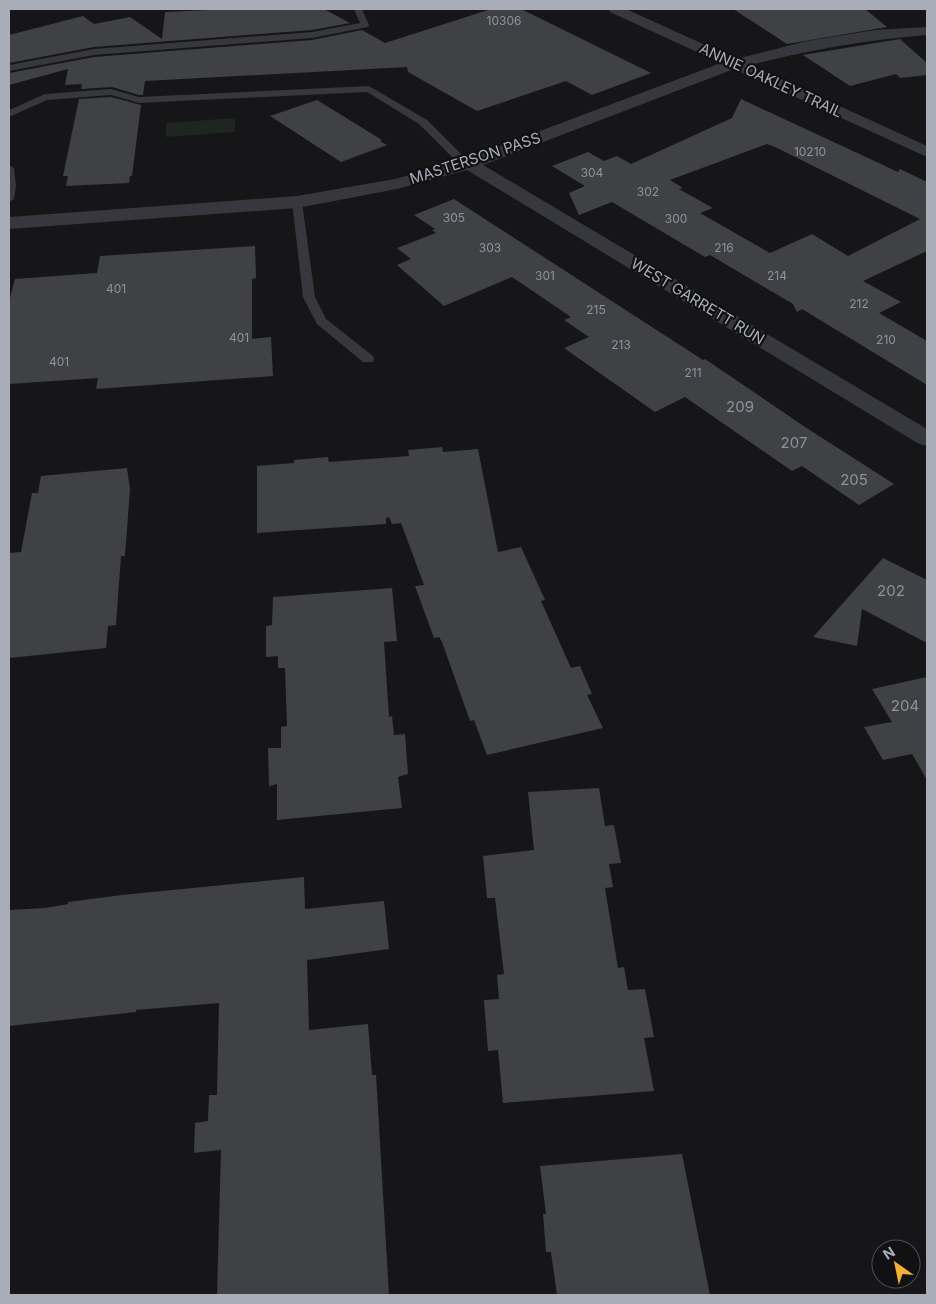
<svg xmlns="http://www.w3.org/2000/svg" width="936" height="1304" viewBox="0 0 936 1304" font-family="Inter,sans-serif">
	<rect width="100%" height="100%" fill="#161618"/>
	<polygon fill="#1e261f" points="235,118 235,132 166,137 166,123"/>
	<g fill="#404145" fill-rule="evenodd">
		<polygon points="228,9 324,9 350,23 312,30 94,47 9,63 9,35 83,16 94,24 130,17 162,39 165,12"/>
		<polygon points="491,9 521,9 651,73 592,95 566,81 477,111 408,72 407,67 145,81 143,95 139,95 112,87 81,89 82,84 65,85 68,69 9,85 9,73 94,57 312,40 362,30 385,43"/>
		<polygon points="733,9 865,9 887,27 787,44"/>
		<polygon points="900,39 927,63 927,75 900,78 896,74 850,86 803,55"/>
		<polygon points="111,97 141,105 132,176 130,176 129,183 66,186 68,176 63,176 79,99"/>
		<path d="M741 99 898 172 900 169 927 182V251L863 281 901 302 879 313 927 341V385L802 309 797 312 793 304 710 255 705 257 612 202 579 215 569 193 585 186 552 166 588 152 604 161 617 156 631 164 732 118ZM767 144 775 147 920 219 848 256 812 234 770 253 700 213 713 208 679 189 683 188 670 180Z"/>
		<polygon points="317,100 382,140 380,141 387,145 341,162 270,116"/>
		<polygon points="454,199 703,360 705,359 805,427 894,484 859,505 802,466 792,471 685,397 655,412 564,348 589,337 564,320 571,317 512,277 444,306 397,265 411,259 397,248 436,233 432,230 435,229 414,215"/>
		<polygon points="255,246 256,278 252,279 252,339 271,337 273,376 96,389 98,378 9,384 9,302 15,279 97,273 100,256"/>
		<polygon points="442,447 443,452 478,449 498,552 521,547 545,600 541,601 571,668 580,666 592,694 587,695 603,728 487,755 474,720 470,721 442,642 439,637 434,638 415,586 424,585 401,523 392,524 389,517 386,518 386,524 257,533 257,466 294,463 294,460 328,457 329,462 409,456 408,450"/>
		<polygon points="127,468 130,489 125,556 121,556 116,625 108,626 106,648 9,658 9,553 21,552 32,493 38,493 41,476"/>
		<polygon points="883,558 927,580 927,643 862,609 857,646 813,637"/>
		<polygon points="392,588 397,641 384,642 389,717 392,716 394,735 405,734 408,774 398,777 402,808 277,820 277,784 269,786 268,748 281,748 281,727 287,726 285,668 278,668 278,656 266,657 266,626 272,625 273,597"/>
		<polygon points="927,677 927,780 912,754 883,760 864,727 892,722 872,689"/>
		<polygon points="599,788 605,826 614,825 621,863 609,864 613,887 605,888 618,968 624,967 628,990 645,989 654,1037 644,1038 654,1091 503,1103 498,1050 488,1051 484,1000 499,999 497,975 504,974 495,898 487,898 483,856 534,850 528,792"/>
		<polygon points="304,877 305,909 384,901 389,949 307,960 309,1030 368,1024 372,1075 376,1075 389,1295 217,1295 221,1150 194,1153 195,1123 208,1121 209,1095 217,1095 219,1003 136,1010 136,1012 9,1026 9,910 45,908 68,904 68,902 122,895"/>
		<polygon points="682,1154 710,1295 557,1295 551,1252 546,1252 543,1214 546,1214 540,1166"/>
	</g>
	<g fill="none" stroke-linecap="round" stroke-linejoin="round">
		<g fill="#37383d" fill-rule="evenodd">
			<polygon points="354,9 362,9 369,25 368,27 312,38 94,55 9,71 9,65 94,49 312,32 360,23"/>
			<polygon points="369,86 427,120 469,162 469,166 461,166 419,124 367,92 139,103 111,95 47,100 9,117 9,110 45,94 111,89 139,97"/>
			<polygon points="9,165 14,168 16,186 14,199 9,202"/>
			<polygon points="297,199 302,202 315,297 326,319 373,356 374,359 373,362 363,362 317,324 303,297 292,202"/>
		</g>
		<path fill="#37383d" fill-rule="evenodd" d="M608 9H626L736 59 807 41 875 30 927 27V35C866 40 809 50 750 65L927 146V157L734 69 483 165 927 429V446L919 444 467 170 397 189 297 208 9 229V217L297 196 395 179 463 160 721 63 610 12Z"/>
	</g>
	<g text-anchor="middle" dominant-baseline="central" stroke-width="4.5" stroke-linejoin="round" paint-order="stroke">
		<g font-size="12" fill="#8e929b">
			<text x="504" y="20">10306</text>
			<text x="810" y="151">10210</text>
			<text x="592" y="172">304</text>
			<text x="648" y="191">302</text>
			<text x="454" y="217">305</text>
			<text x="676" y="218">300</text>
			<text x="490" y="247">303</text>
			<text x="724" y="247">216</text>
			<text x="545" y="275">301</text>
			<text x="777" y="275">214</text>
			<text x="116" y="288">401</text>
			<text x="859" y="303">212</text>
			<text x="596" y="309">215</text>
			<text x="239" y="337">401</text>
			<text x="886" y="339">210</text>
			<text x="621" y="344">213</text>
			<text x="59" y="361">401</text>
			<text x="693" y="372">211</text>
		</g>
		<g font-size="15" fill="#a8adb8" stroke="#111113">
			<text transform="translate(771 80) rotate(25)">ANNIE OAKLEY TRAIL</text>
			<text transform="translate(475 158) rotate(-18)">MASTERSON PASS</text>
			<text transform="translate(698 301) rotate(31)">WEST GARRETT RUN</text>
		</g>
		<g font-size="15" fill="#8e929b">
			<text x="740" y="406">209</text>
			<text x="794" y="442">207</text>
			<text x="854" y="479">205</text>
			<text x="891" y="590">202</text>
			<text x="905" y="705">204</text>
		</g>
	</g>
	<rect width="936" height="1304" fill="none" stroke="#a8adb8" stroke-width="20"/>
	<g transform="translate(896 1264) rotate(327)"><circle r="24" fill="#111113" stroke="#4d4f55"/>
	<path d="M0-4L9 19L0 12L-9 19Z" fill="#f2b134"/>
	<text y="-8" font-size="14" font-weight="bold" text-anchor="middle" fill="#a8adb8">N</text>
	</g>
</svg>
